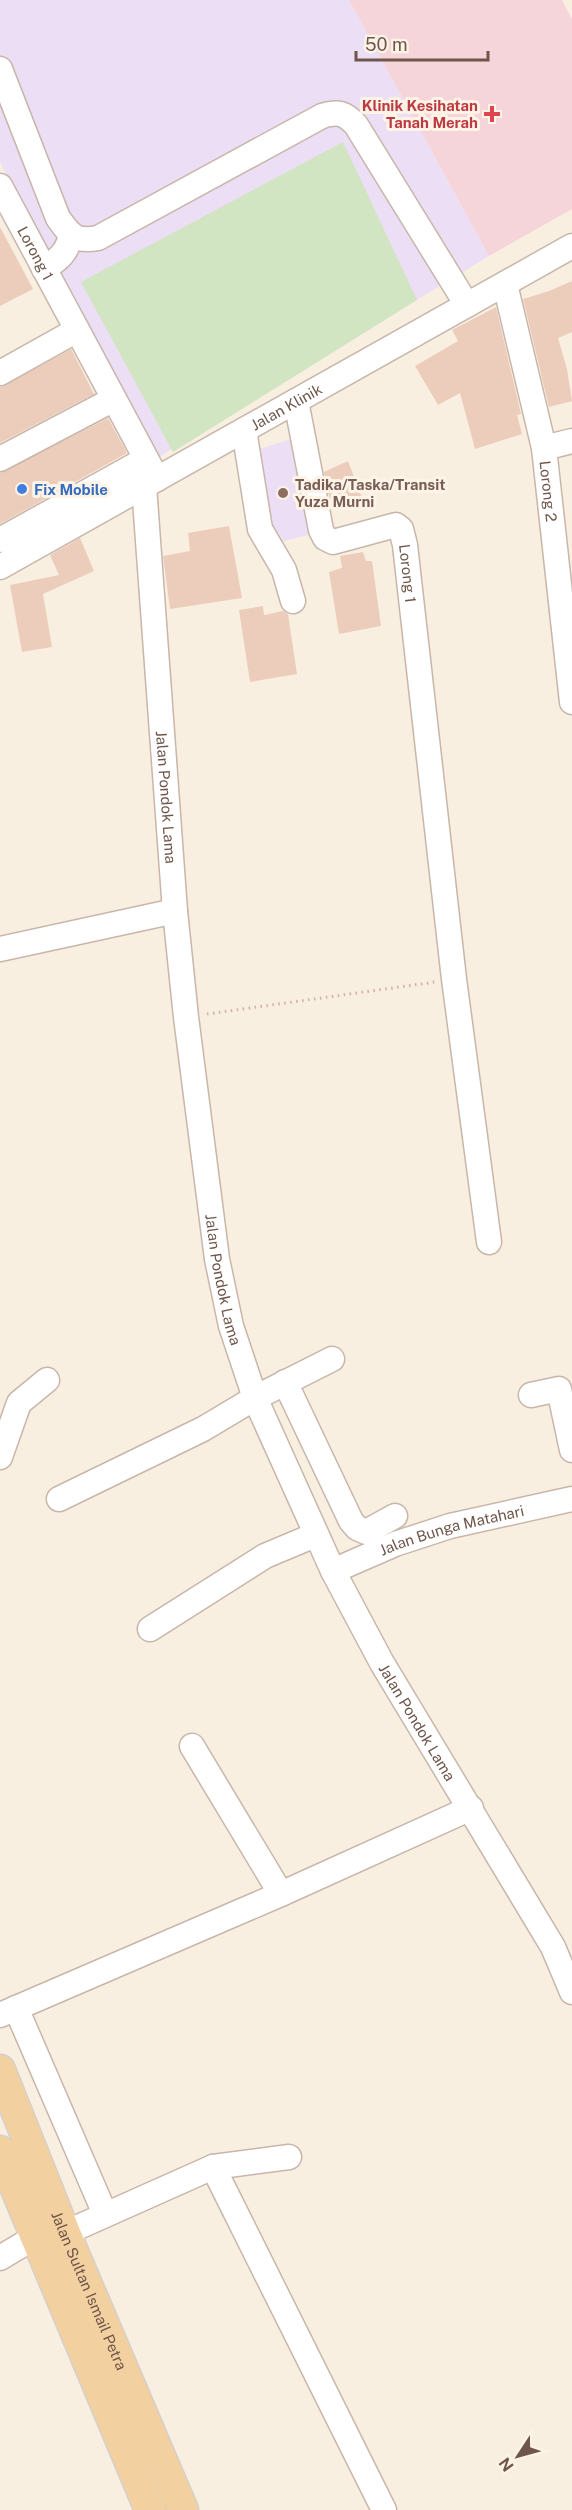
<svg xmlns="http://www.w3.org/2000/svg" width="572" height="2510" viewBox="0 0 572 2510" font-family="'Public Sans',sans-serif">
	<rect width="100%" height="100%" fill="#f9efe1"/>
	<g fill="#ecdef5">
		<polygon points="0,0 349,0 489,256 154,460 0,162"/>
		<polygon points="291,439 318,532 274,544 247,453"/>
	</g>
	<polygon fill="#f6d5da" points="349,0 562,0 572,19 572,209 489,256"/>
	<polygon fill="#d1e5c2" points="343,142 417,300 173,452 81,282"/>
	<g fill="#eccdbc">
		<polygon points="0,227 33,289 0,306"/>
		<polygon points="572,281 572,332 558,338 567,369 572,401 549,407 523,299 549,291"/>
		<polygon points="496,307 521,414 517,415 522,434 475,449 460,393 438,405 415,366 458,341 452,330"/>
		<polygon points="71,349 94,394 0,443 0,387"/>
		<polygon points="108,418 127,453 0,524 0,473"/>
		<polygon points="348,461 362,498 332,510 324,472"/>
		<polygon points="229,526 242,598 170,609 163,556 190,551 188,533"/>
		<polygon points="80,538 94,571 43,594 52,647 22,652 10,585 59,575 50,555"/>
		<polygon points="363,552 366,561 372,561 381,626 339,634 329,572 342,568 340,556"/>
		<polygon points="263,606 264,615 283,611 288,614 297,674 250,682 239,610"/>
	</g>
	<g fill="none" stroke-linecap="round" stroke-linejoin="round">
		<g stroke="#c8b6aa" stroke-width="27">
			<g id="minor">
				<path d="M0 69 58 218C71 236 75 242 98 238L322 116C338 111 345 113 356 125L467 305"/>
				<path id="s1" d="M0 186 157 479"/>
				<path d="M44 269C59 259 67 253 71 235"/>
				<path id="s2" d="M505 284 544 448 572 702"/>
				<polyline points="0,373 77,330"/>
				<path id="s3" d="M296 401 321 530 325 538 333 542 396 525 401 529 405 545 454 979 489 1242"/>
				<polyline points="244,430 260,529 284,570 293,601"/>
				<polyline points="544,448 572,441"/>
				<polyline points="0,459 114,399"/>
				<path id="s4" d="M144 486 175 911 186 1017 217 1259 231 1326 255 1398 333 1571 382 1663 553 1947 572 1992"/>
				<polyline points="0,540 146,459"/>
				<path id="s5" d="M0 567 572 246"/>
				<polyline points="0,949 175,911"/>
				<polyline points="285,1382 351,1521 357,1528 366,1532 395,1516"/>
				<polyline points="531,1395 559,1389 572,1450"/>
				<polyline points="0,1457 19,1403 47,1380"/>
				<polyline points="59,1499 203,1429 255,1398 332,1359"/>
				<path id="s6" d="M333 1571 395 1544 450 1526 572 1499"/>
				<polyline points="150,1629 265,1556 315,1535"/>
				<polyline points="192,1746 281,1894"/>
				<polyline points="16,2008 105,2214"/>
				<polyline points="0,2015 281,1894 471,1808"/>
				<polyline points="213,2167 384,2510"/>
				<polyline points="65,2233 213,2167 289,2157"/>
				<polyline points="0,2258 35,2237"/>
			</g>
		</g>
		<g stroke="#d6d0cd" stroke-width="33">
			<g id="major">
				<path id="s7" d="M0 2070 65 2233 183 2510"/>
				<polyline points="0,2151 150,2510"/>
			</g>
		</g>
		<polyline stroke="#d0b1a0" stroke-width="3" stroke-dasharray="1.5 4.5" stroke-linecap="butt" points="207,1014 435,982"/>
		<use href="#minor" stroke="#fff" stroke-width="24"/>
		<use href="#major" stroke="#f2d09f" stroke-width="30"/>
	</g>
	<path fill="#e0444e" stroke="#fdf3e7" stroke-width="2" d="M489 105h6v6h6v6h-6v6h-6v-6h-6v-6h6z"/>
	<circle fill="#3f7fe0" stroke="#fdf3e7" stroke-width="2" cx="22" cy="489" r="6"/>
	<circle fill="#8d6e63" stroke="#fdf3e7" stroke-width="2" cx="283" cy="493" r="6"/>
	<g text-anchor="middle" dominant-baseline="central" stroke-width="6" stroke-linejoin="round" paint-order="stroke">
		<g font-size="15" font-weight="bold" fill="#be3a42" stroke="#fdf3e7" text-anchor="end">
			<text x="478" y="105">Klinik Kesihatan<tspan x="478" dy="17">Tanah Merah</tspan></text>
		</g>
		<g font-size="15" fill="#6e564b" stroke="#fdf3e7">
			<text stroke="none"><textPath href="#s1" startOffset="76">Lorong 1</textPath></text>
			<text stroke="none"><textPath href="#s5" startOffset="328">Jalan Klinik</textPath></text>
			<text stroke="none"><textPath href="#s2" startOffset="212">Lorong 2</textPath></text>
			<text stroke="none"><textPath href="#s3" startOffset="266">Lorong 1</textPath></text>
			<text stroke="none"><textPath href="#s4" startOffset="312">Jalan Pondok Lama</textPath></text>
			<text stroke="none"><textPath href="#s4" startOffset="798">Jalan Pondok Lama</textPath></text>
			<text stroke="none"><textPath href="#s6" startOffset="126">Jalan Bunga Matahari</textPath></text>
			<text stroke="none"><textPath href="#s4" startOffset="1284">Jalan Pondok Lama</textPath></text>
			<text stroke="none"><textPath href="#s7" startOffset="238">Jalan Sultan Ismail Petra</textPath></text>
		</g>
		<g font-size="15" font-weight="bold" fill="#785e54" stroke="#fdf3e7" text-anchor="start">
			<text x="295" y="484">Tadika/Taska/Transit<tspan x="295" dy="17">Yuza Murni</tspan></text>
		</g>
		<g font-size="15" font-weight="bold" fill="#366cbe" stroke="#fdf3e7" text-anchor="start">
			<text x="34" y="489">Fix Mobile</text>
		</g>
	</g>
	<g transform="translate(518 2456) rotate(234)" stroke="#fdf3e7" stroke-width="4.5" paint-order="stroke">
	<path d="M0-4.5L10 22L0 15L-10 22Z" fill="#6e564b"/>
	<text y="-9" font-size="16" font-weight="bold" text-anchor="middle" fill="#6e564b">N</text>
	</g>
	<path d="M356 51v9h132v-9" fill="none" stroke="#6e564b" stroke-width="3"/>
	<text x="365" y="51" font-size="18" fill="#6e564b" stroke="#fdf3e7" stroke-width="4.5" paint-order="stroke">50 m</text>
</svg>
